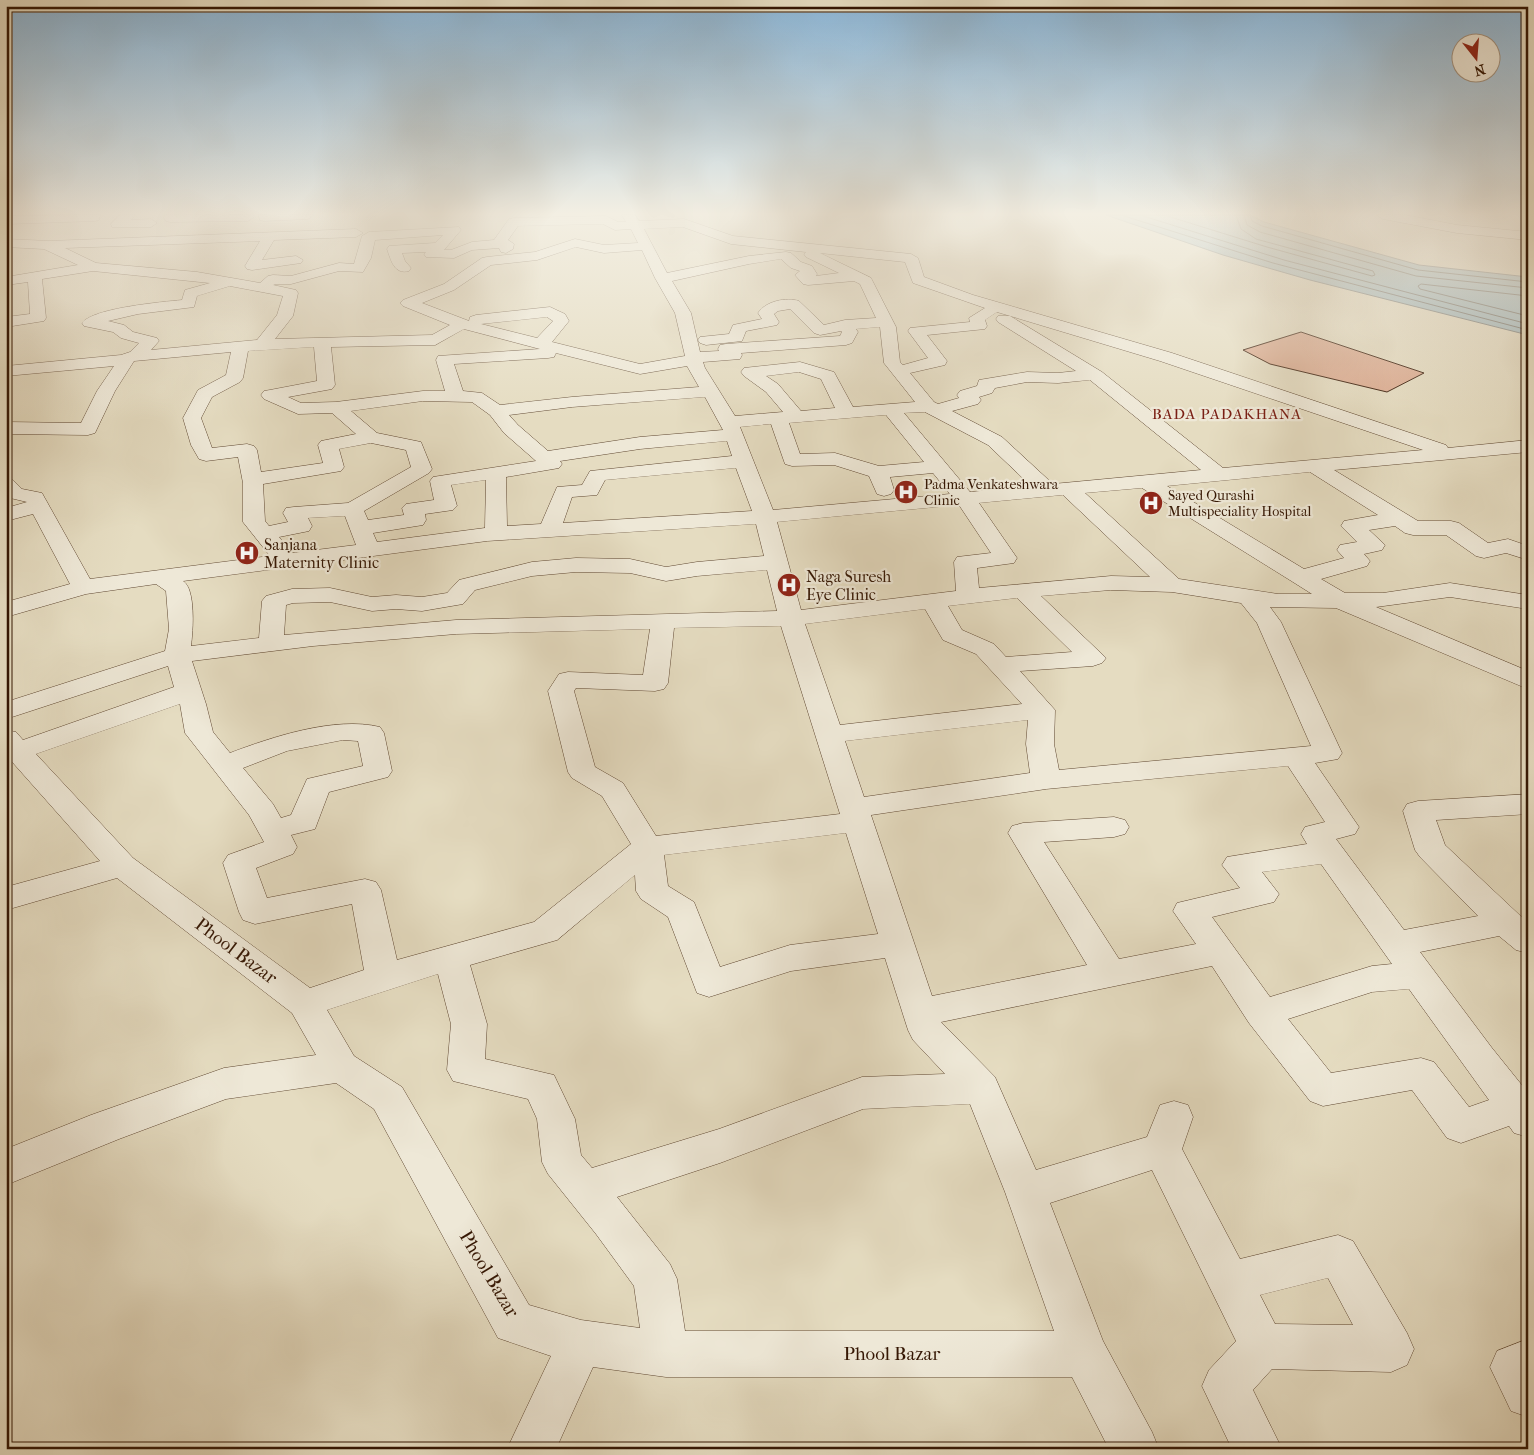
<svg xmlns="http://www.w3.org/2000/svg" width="1534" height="1455" viewBox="0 0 1534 1455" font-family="'IM FELL French Canon',serif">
	<rect width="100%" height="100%" fill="#e5dcc1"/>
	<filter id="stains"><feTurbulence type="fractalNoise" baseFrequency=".004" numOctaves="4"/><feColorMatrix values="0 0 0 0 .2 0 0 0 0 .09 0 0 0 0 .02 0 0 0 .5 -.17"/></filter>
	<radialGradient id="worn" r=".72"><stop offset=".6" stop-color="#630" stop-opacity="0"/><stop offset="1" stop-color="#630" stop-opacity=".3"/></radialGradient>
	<polygon fill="#9db8bf" stroke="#737774" points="1106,215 1250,215 1264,222 1419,265 1528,277 1528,335 1310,280 1223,255"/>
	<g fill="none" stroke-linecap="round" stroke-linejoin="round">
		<g stroke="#686761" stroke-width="1">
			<polyline points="1121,215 1273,263 1528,330"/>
			<polyline points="1140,215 1284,260 1528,324"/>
			<polyline points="1164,215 1267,247 1372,276 1375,275 1373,271 1256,239 1241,229 1236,215"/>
			<polyline points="1244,215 1247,225 1260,232 1416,276 1528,288"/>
			<polyline points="1250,215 1252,221 1262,226 1418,270 1528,282"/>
			<polyline points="1528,296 1421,284 1418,286 1420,289 1528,316"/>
		</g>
	</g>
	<polygon fill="#ddac91" stroke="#341603" points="1301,332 1424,373 1387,392 1270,364 1243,350"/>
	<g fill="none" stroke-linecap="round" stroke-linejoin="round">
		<g stroke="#604832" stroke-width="1">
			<g id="minor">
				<polygon points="100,215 99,220 95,221 6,224 6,216"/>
				<polygon points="120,215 135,215 131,220 151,219 157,223 151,227 112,227 111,224"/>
				<polygon points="165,215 253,215 254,217 248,221 170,222 166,221 164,218"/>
				<polygon points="259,215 314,215 308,219 264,221 260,220"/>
				<path d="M622 215H635L639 221 684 219 733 236 911 254 918 258 924 277 973 295 1172 353 1446 445 1448 448 1528 440V452L1334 470 1418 521H1451L1459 523 1488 543 1508 539 1528 546V560L1506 553 1484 558 1476 556 1446 535H1413L1405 533 1395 526 1369 530 1385 545 1382 550 1364 554 1370 561 1367 566 1321 579 1345 593H1383L1450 583 1528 595V609L1450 597 1376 607 1528 671V689L1336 608 1270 607 1281 622 1342 753 1338 759 1315 763 1359 827 1355 834 1336 839 1404 930 1478 916 1420 857 1415 850 1403 811 1407 804 1418 801 1528 794V814L1436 820 1445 845 1528 923V953L1516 950 1499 936 1420 952 1492 1048 1525 1089H1528V1137L1514 1133 1509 1126 1461 1143 1447 1138 1412 1090 1323 1106 1310 1101 1249 1023 1212 966 941 1022 995 1077 1036 1170 1147 1137 1160 1105 1174 1101 1188 1105 1193 1117 1182 1149 1240 1259 1338 1235 1353 1241 1407 1333 1414 1349 1407 1365 1391 1372 1272 1369 1253 1390 1282 1449H1232L1202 1386 1209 1370 1236 1341 1152 1170 1050 1203 1103 1341 1152 1432 1159 1449H1109L1072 1377H666L593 1367 556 1449H507L551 1356 498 1338 374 1109 336 1083 226 1099 119 1139 6 1185V1149L91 1115 224 1068 316 1055 292 1013 117 878 6 910V887L100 861 6 755V730L16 732 23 740 174 687 168 666 6 719V702L165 651 169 629 166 591 156 584 86 594 6 617V602L70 584 33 514 6 521V508L27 502 6 497V478L13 480 22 489 42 493 90 579 270 556 243 522V483L238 457 206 461 199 459 191 445 183 418 198 390 226 375 231 352 134 361 115 391 95 433 88 435 6 434V422L81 423 97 391 114 366 6 376V366L121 355 130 352 139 343 121 338 113 332 84 326 82 323C93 308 162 302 182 300L185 290 210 283 93 271 42 279 46 318 44 321 6 327V317L30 314 28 282 6 285V277L78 265 44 249 6 247V239L49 241 356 229 363 233 356 237 274 240 262 260 296 256 303 260 301 263 252 270 247 269 245 266 260 241 65 248 96 263 197 272 260 283 268 276 273 275 291 276 339 263 354 264 362 236 369 232 459 227 461 230 444 250H451L472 242 494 240 509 219 514 218 606 216 618 222H626ZM603 224 615 230 631 229 638 243 604 245 575 239 535 252 487 257 482 258 444 284 403 300 400 303 403 306 450 325 432 335 275 339 293 316 298 293 296 290 273 285 276 284H291L339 271 363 272 371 258 375 240 443 235 435 243 389 246 387 249C391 260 394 275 409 271L411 268 405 261 402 253 426 252 424 254 426 257 454 258 472 250 499 248 501 252 506 253 513 249 514 244 508 240 518 226ZM683 227 731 244 806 252 804 254 806 257 839 273 816 276 817 274 812 266 801 262 791 253 786 252 749 256 667 273 644 229ZM576 247 604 253 642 250 655 278 675 313 685 356 640 364 552 342 569 321 565 314 550 307 476 315 470 317 469 321 422 303 454 290 491 265 537 260ZM820 253 905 262 913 283 985 308 969 318 970 322 910 328 908 331 928 358 903 365 900 362 896 327 871 278ZM781 259 791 268 800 271 795 275 803 284 808 285 854 281 860 284 876 318 845 320 824 325 799 301C786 297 766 301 758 313L762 319 733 325 729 334 700 337 698 340 700 343 706 345 742 341 746 331 777 325 779 322 774 314 778 311 790 309 814 333 820 335 841 331 842 332 840 336 726 344 720 345 718 349 719 351 700 352 691 313 672 281 749 264ZM230 286 283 296 277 315 257 340 151 350 159 341 157 338 133 332 124 325 108 321 138 314 194 307 197 296ZM997 312 1160 361 1423 450 1223 468 1102 372 1010 316H998L996 319 998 322 1076 371 1058 373 1027 372 979 380 977 386 960 391 957 395 959 398 938 404 934 402 910 373 945 365 947 361 927 335 985 329 987 326 985 320ZM547 317 553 321 537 338 481 324ZM880 327 884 363 915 402 853 407 834 372 800 362 744 368 741 372 744 376 766 392 783 412 735 416 705 368 703 362 740 359 742 355 741 353 846 345 852 343 858 332 856 329ZM464 329 540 349 438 356 436 360 445 391H423L336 402 301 403 288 397 332 389 335 385 331 347 435 345ZM314 347 317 381 270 390 264 391 261 395 264 399 298 414 332 413 356 434 321 441 318 445 323 463 261 472 257 450 254 446 247 444 212 448 201 418 212 397 240 382 243 378 248 351ZM556 353 640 374 687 366 699 387 572 397 500 405 482 393 463 391 454 364 548 358 554 357ZM799 372 821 379 835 408 801 411 778 384 766 376ZM1090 380 1201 470 1053 484 1002 437 952 411 978 404 981 400 979 397 992 393 995 388 1027 382 1058 383ZM705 397 723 430 640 437 548 451 518 425 509 415 572 407ZM423 401 472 402 490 415 504 433 536 461 433 477 430 481 434 500 406 504 402 508 404 515 368 520 364 511 429 473 432 469 421 442 377 433 351 411ZM925 412 988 445 1031 486 970 492 904 413ZM886 415 924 462 879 466 835 453 800 454 789 423ZM771 424 785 464 792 466 834 465 869 476 877 494 884 496 891 494 894 490 890 477 933 473 950 494 773 510 740 427ZM727 441 732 456 590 471 582 485 557 487 541 524 507 526 506 477 559 468 562 464 560 461 640 449ZM371 443 406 450 411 467 348 503 294 507 286 508 283 513 288 522 269 526 265 521 263 484 341 471 344 467 339 449ZM736 468 752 511 563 523 572 497 597 495 605 480ZM1310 472 1378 515 1344 521 1341 526 1357 542 1340 545 1337 550 1344 558 1304 569 1167 486ZM486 480 485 528 377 542 373 533 423 525 426 520 425 514 453 510 457 506 451 485ZM1142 488 1293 582 1312 594H1278L1179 579 1085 493ZM1063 495 1150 577 1111 576 979 588 977 568 1014 563 1017 558 979 503ZM959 505 991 553 957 557 954 562 956 591 801 610 777 522ZM345 516 356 545 292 553 279 537 309 531 312 526 308 518ZM756 524 764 556 697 562 666 567 630 559 576 558 532 562 459 580 447 593 422 597 396 595 372 597 330 588 292 589 266 596 262 601 259 638 191 646C193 631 196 589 183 581L487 541ZM767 570 777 611 456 620 284 635 286 605 293 603 330 602 372 611 396 609 422 611 463 604 475 590 532 576 576 572 630 573 666 581 697 576ZM1111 590 1172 592 1241 603 1257 623 1311 746 1059 770 1054 744 1055 710 1020 671 1093 666 1102 663 1106 658 1041 596ZM1017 598 1072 652 1006 657 994 644 962 630 948 606ZM925 609 943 640 976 654 1022 704 840 725 805 624ZM781 626 840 814 656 836 623 783 595 767 574 691 576 688 655 691 664 689 668 683 674 628ZM650 629 643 675 568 672 559 674 548 691 568 772 572 778 602 796 631 844 534 922 397 960 381 890 376 882 365 879 267 898 256 868 293 854 297 847 291 835 315 829 329 792 388 777 392 771 384 733 380 727C335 716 272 737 230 753L213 732 206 704 192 661 313 646 456 634ZM180 704 185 733 249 815 264 842 228 855 223 863 239 912 243 920 255 924 352 904 364 970 310 988 133 858 36 754ZM1028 720 1026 744 1030 773 864 797 845 741ZM343 740 358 741 363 766 307 779 291 815 281 818 273 804 243 768 287 751ZM1288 766 1325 822 1305 827 1301 834 1307 844 1227 857 1222 865 1240 888 1177 903 1173 911 1196 944 1119 959 1044 842 1114 837 1125 834 1129 827 1125 820 1114 817 1023 823 1012 826 1008 833 1087 965 932 996 871 815 1046 789ZM846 833 878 934 790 945 720 967 694 902 668 886 664 855ZM1321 864 1392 964 1372 966 1270 997 1212 917 1274 902 1279 894 1262 872ZM635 875 636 891 641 899 668 917 697 993 709 997 791 971 885 958 908 1030 913 1040 945 1074 862 1077 719 1129 592 1168 581 1155 575 1119 554 1075 485 1059 487 1024 470 965 557 940ZM438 974 451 1024 447 1070 453 1081 528 1099 537 1119 542 1162 548 1174 596 1234 634 1286 640 1328 581 1320 529 1305 402 1087 354 1056 327 1010ZM1409 989 1489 1100 1469 1107 1434 1062 1421 1058 1331 1073 1288 1019 1372 992ZM970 1104 1005 1192 1054 1331H685L677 1279 670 1264 617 1197 720 1163 863 1109ZM1328 1278 1353 1325 1275 1324 1260 1295Z"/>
				<polygon points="1377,215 1405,215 1457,225 1528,232 1528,240 1457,233 1383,219"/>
				<polygon points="1528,1339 1528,1417 1511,1411 1490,1367 1497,1351"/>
			</g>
		</g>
		<use href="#minor" fill="#eee8d7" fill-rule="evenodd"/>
	</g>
	<linearGradient id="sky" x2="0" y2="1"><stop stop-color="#8ab6d8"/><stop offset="0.51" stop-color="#f3efe3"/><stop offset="1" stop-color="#f3efe3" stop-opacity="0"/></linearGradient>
	<rect width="1534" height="419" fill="url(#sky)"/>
	<defs>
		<g id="hospital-disc" transform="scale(1.25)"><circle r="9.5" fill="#8f2418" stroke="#eee8d7"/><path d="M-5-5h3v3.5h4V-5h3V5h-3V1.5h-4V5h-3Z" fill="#fff"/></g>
	</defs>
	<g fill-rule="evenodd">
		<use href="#hospital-disc" x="906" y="492"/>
		<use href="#hospital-disc" x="1151" y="503"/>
		<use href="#hospital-disc" x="247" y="553"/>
		<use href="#hospital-disc" x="789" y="585"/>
	</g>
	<g text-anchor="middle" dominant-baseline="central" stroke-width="4.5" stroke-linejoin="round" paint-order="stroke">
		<g font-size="14" fill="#341603" stroke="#eee8d7" text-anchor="start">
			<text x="924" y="484">Padma Venkateshwara<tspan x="924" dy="16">Clinic</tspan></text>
			<text x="1168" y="495">Sayed Qurashi<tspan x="1168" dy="16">Multispeciality Hospital</tspan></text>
		</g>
		<g font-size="15" letter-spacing="1" fill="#7a1f14" stroke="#eee8d7">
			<text x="1227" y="414">BADA PADAKHANA</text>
		</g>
		<g font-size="16" fill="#341603" stroke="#eee8d7" text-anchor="start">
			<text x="264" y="544">Sanjana<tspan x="264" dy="18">Maternity Clinic</tspan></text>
			<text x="806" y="576">Naga Suresh<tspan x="806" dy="18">Eye Clinic</tspan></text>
		</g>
		<g font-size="19" fill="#341603" stroke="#eee8d7">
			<text transform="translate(236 951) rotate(37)">Phool Bazar</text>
			<text transform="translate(489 1274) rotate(59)">Phool Bazar</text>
			<text x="892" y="1354">Phool Bazar</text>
		</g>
	</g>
	<rect width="1534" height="1455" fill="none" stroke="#e5dcc1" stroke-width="25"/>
	<rect x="8" y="8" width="1519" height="1440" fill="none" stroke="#341603" stroke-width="2.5"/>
	<rect x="12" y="12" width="1509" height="1430" fill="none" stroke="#341603"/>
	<g transform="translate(1476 58) rotate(163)"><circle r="24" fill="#eee8d7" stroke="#a49482"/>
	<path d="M0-4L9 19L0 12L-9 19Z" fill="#8f2418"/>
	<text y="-8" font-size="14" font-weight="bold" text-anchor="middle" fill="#341603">N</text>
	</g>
	<rect width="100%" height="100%" filter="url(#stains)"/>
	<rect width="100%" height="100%" fill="url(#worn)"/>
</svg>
